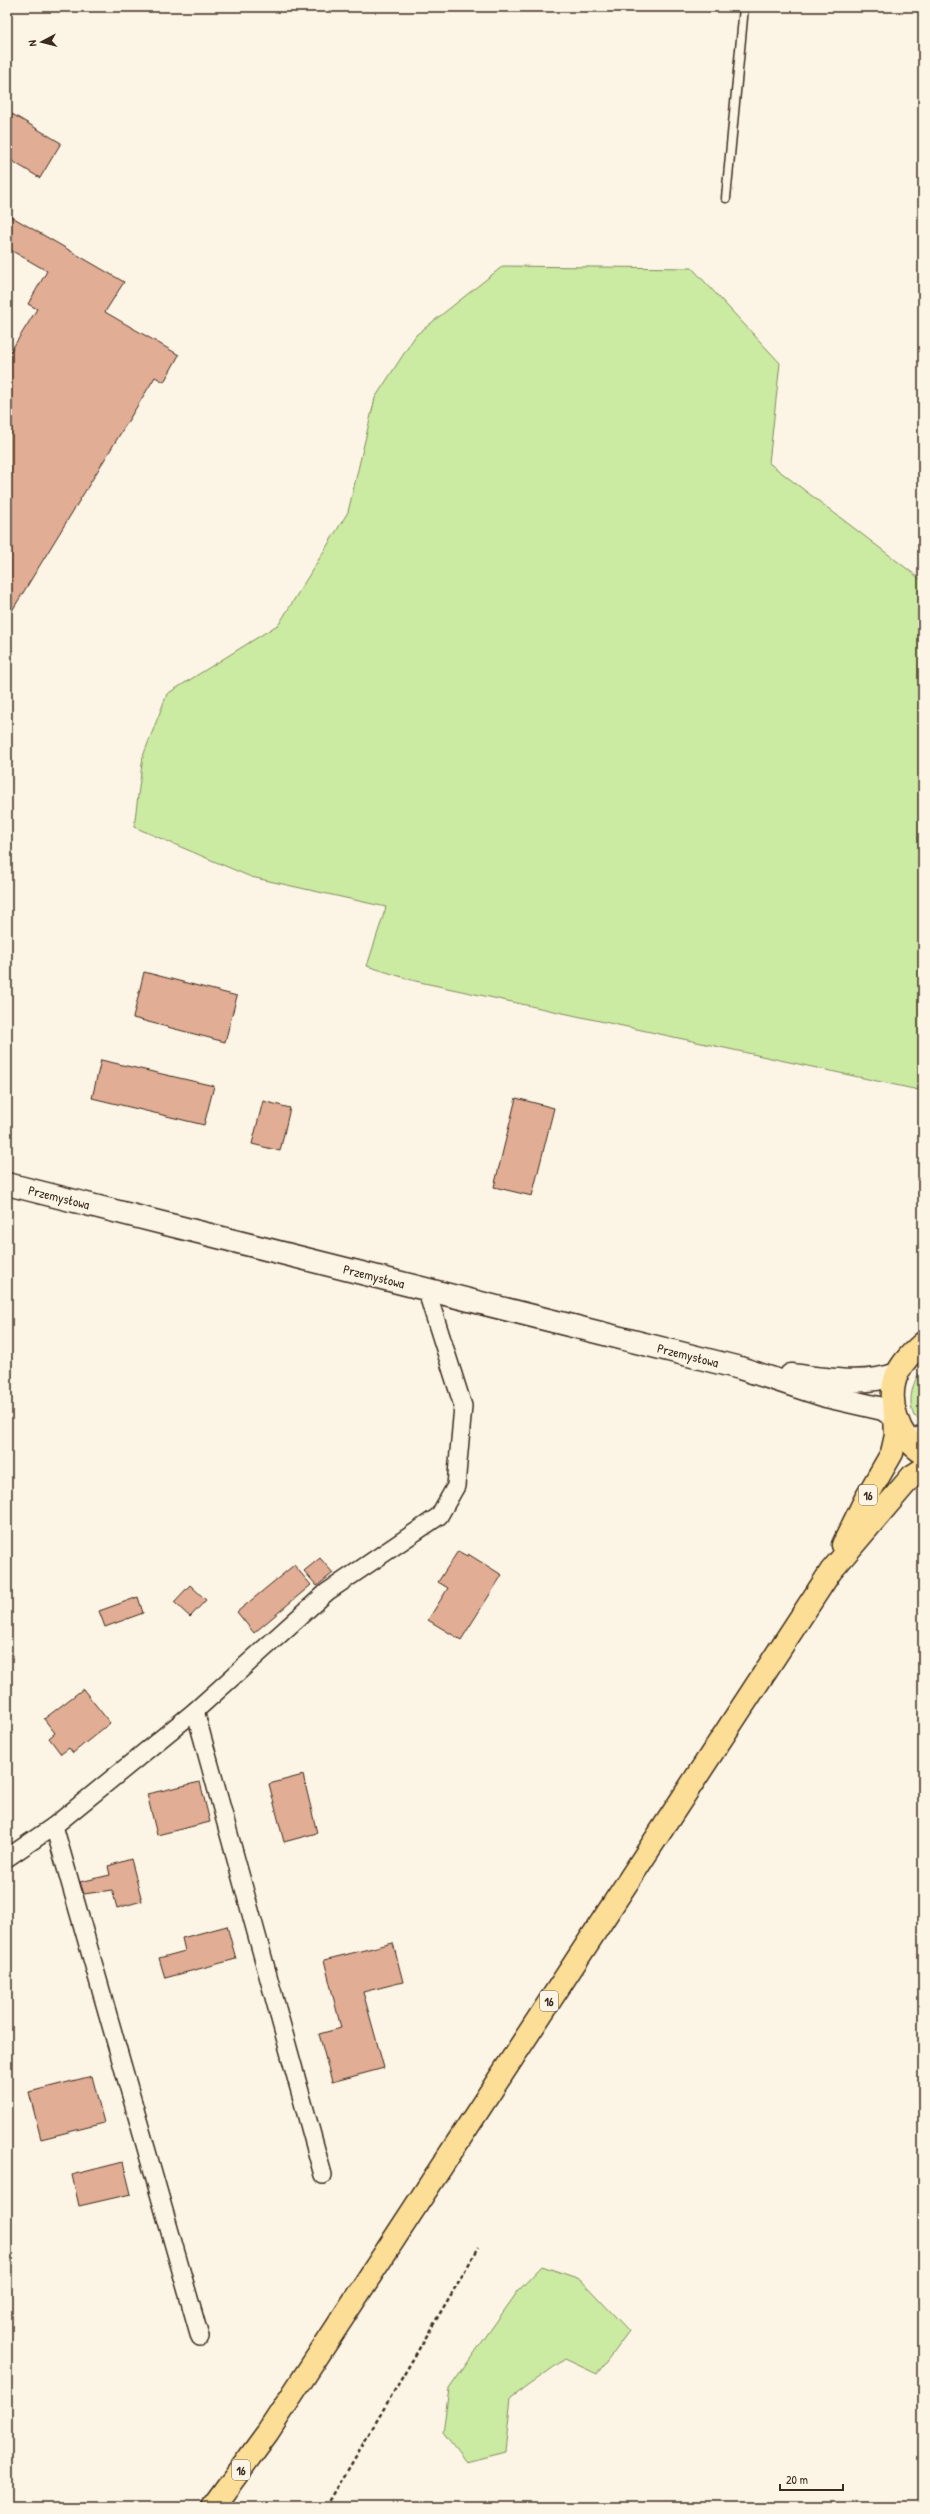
<svg xmlns="http://www.w3.org/2000/svg" width="930" height="2514" viewBox="0 0 930 2514" font-family="'Patrick Hand',sans-serif">
	<rect width="100%" height="100%" fill="#fcf5e5"/>
	<filter id="ink" filterUnits="userSpaceOnUse"><feTurbulence type="fractalNoise" baseFrequency=".025" numOctaves="2"/><feDisplacementMap in="SourceGraphic" scale="8" xChannelSelector="R" yChannelSelector="G"/><feConvolveMatrix kernelMatrix="1 2 1 2 8 2 1 2 1" color-interpolation-filters="sRGB"/></filter>
	<g filter="url(#ink)">
		<g fill="#cbeaa2" stroke="#838a60">
			<polygon points="503,266 692,268 780,363 769,463 923,581 923,1091 415,981 367,966 386,907 251,877 134,827 143,756 167,694 279,624 348,512 375,398 416,335"/>
			<path d="M923 1368V1420L914 1416C907 1400 913 1380 923 1368Z"/>
			<polygon points="542,2266 580,2279 629,2331 597,2374 565,2359 511,2398 505,2452 466,2462 443,2432 449,2389 518,2291"/>
		</g>
		<g fill="#e1ad94" stroke="#3b2a1e">
			<polygon points="7,111 61,143 40,178 7,158"/>
			<polygon points="7,214 124,282 105,312 179,355 164,382 155,377 7,619 7,357 37,309 28,304 47,271 7,248"/>
			<polygon points="144,972 237,996 225,1042 133,1018"/>
			<polygon points="101,1060 214,1086 204,1125 92,1098"/>
			<polygon points="516,1098 554,1108 532,1196 494,1187"/>
			<polygon points="263,1101 290,1108 280,1151 252,1144"/>
			<polygon points="458,1551 467,1556 468,1554 502,1575 461,1640 428,1620 448,1588 438,1582"/>
			<polygon points="320,1558 333,1573 317,1586 304,1571"/>
			<polygon points="294,1565 311,1585 254,1633 237,1612"/>
			<polygon points="190,1585 206,1600 190,1617 174,1602"/>
			<polygon points="138,1597 143,1613 105,1627 99,1611"/>
			<polygon points="83,1689 110,1723 73,1753 69,1748 61,1754 49,1738 55,1733 44,1719"/>
			<polygon points="303,1775 317,1833 284,1842 269,1784"/>
			<polygon points="200,1782 210,1822 157,1835 147,1794"/>
			<polygon points="131,1859 142,1901 117,1908 112,1890 84,1894 80,1882 110,1875 108,1866"/>
			<polygon points="227,1926 236,1959 165,1978 159,1958 185,1951 182,1938"/>
			<polygon points="393,1943 403,1982 363,1992 384,2068 332,2082 319,2034 341,2028 324,1960"/>
			<polygon points="92,2076 104,2123 41,2139 29,2092"/>
			<polygon points="123,2162 131,2194 79,2206 72,2175"/>
		</g>
		<g fill="none" stroke-linecap="round" stroke-linejoin="round">
			<g stroke="#3b2a1e" stroke-width="11">
				<g id="lane">
					<polyline points="726,198 744,7"/>
					<polyline points="908,1437 923,1429"/>
				</g>
			</g>
			<g stroke="#3b2a1e" stroke-width="20">
				<g id="street">
					<polyline points="195,1711 323,2175"/>
					<polyline points="54,1826 200,2337"/>
					<polyline points="7,1858 54,1826 195,1711 327,1592 439,1516 456,1486 463,1406 426,1289"/>
				</g>
			</g>
			<g stroke="#3b2a1e" stroke-width="25">
				<g id="secondary">
					<polyline points="7,1184 740,1368 826,1396 883,1409 895,1417"/>
					<path d="M791 1375C826 1379 864 1386 897 1374"/>
				</g>
			</g>
			<g stroke="#3b2a1e" stroke-width="25">
				<g id="primary">
					<path d="M923 1343C913 1352 903 1361 897 1374 886 1401 898 1438 923 1453"/>
					<polyline points="843,1545 865,1500 892,1453 896,1435 895,1417"/>
					<polyline points="213,2507 268,2432 831,1571 912,1476 923,1469"/>
				</g>
			</g>
			<polyline stroke="#3b2a1e" stroke-width="2.5" stroke-dasharray="4 3" stroke-linecap="butt" points="326,2507 479,2247"/>
			<use href="#lane" stroke="#fcf5e5" stroke-width="8"/>
			<use href="#street" stroke="#fcf5e5" stroke-width="17"/>
			<use href="#secondary" stroke="#fcf5e5" stroke-width="22"/>
			<use href="#primary" stroke="#fcde96" stroke-width="22"/>
		</g>
	</g>
	<g text-anchor="middle" dominant-baseline="central" stroke-width="3" stroke-linejoin="round" paint-order="stroke">
		<g fill="#fcf5e5" stroke="#75675a" stroke-width="1">
			<rect x="859" y="1485" width="18" height="20" rx="3"/>
			<rect x="540" y="1991" width="18" height="20" rx="3"/>
			<rect x="232" y="2460" width="18" height="20" rx="3"/>
		</g>
		<g font-size="12" font-weight="bold" fill="#3b2a1e">
			<text x="868" y="1495">16</text>
			<text x="549" y="2001">16</text>
			<text x="241" y="2470">16</text>
		</g>
		<g font-size="13" fill="#3b2a1e" stroke="#fcf5e5">
			<text transform="translate(59 1197) rotate(14)">Przemysłowa</text>
			<text transform="translate(374 1276) rotate(14)">Przemysłowa</text>
			<text transform="translate(688 1355) rotate(14)">Przemysłowa</text>
		</g>
	</g>
	<rect width="930" height="2514" fill="none" stroke="#fcf5e5" stroke-width="24"/>
	<rect x="12" y="12" width="906" height="2490" fill="none" stroke="#3b2a1e" stroke-width="1.5" filter="url(#ink)"/>
	<g transform="translate(42 42) rotate(263)" stroke="#fcf5e5" stroke-width="3" paint-order="stroke">
	<path d="M0-3L7 15L0 10L-7 15Z" fill="#3b2a1e"/>
	<text y="-6" font-size="11" font-weight="bold" text-anchor="middle" fill="#3b2a1e">N</text>
	</g>
	<path d="M780 2484v6h63v-6" fill="none" stroke="#3b2a1e" stroke-width="2"/>
	<text x="786" y="2484" font-size="12" fill="#3b2a1e" stroke="#fcf5e5" stroke-width="3" paint-order="stroke">20 m</text>
</svg>
